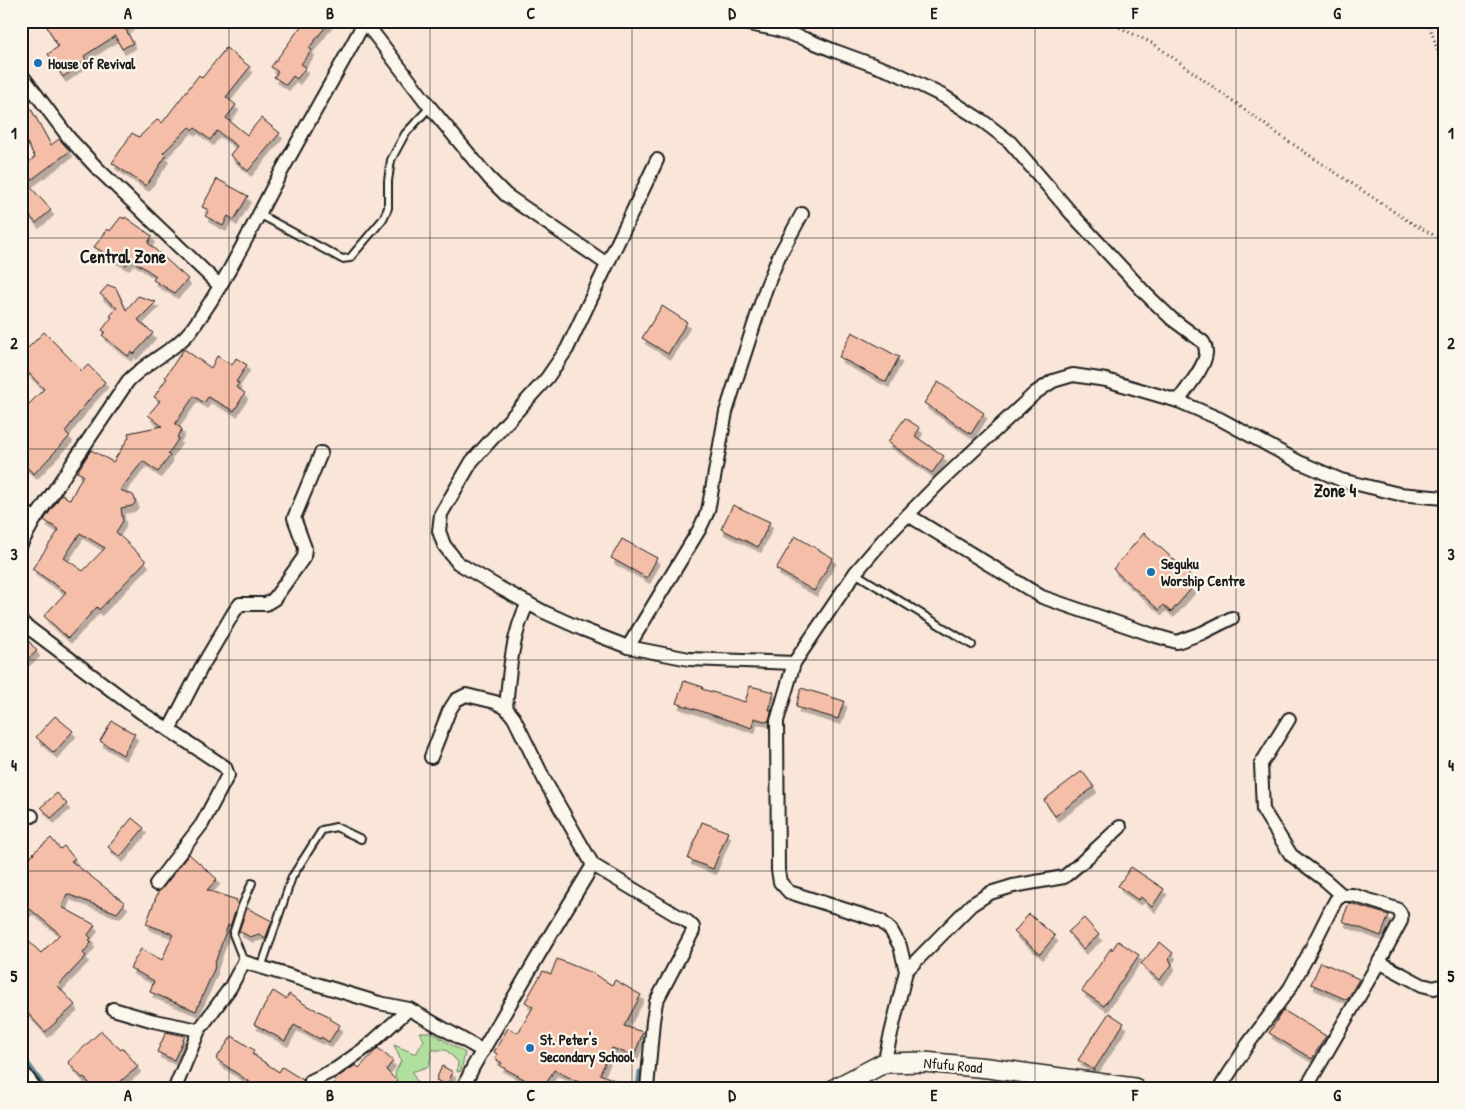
<svg xmlns="http://www.w3.org/2000/svg" width="1465" height="1109" viewBox="0 0 1465 1109" font-family="'Patrick Hand',sans-serif">
	<defs>
		<filter id="shadow"><feDropShadow dx="3" dy="5.5" stdDeviation="0" flood-color="#0004"/></filter>
	</defs>
	<rect width="100%" height="100%" fill="#f9e6d8"/>
	<filter id="ink" filterUnits="userSpaceOnUse"><feTurbulence type="fractalNoise" baseFrequency=".02" numOctaves="2"/><feDisplacementMap in="SourceGraphic" scale="10" xChannelSelector="R" yChannelSelector="G"/><feConvolveMatrix kernelMatrix="1 2 1 2 8 2 1 2 1" color-interpolation-filters="sRGB"/></filter>
	<g filter="url(#ink)">
		<polygon fill="#b0df9e" stroke="#667e5d" points="419,1032 431,1032 465,1053 461,1071 457,1072 458,1062 446,1050 432,1050 429,1066 412,1072 418,1084 428,1088 398,1088 395,1073 401,1061 394,1045 416,1054 424,1040"/>
		<g fill="none" stroke-linecap="round" stroke-linejoin="round">
			<g stroke="#60899a" stroke-width="5">
				<polyline points="21,1054 45,1088"/>
				<polyline points="638,1088 640,1072"/>
			</g>
		</g>
		<g fill="#f5bea8" stroke="#1c1c1c" fill-rule="evenodd" filter="url(#shadow)">
			<polygon points="44,21 136,21 125,28 133,43 122,49 115,36 84,56 86,60 63,77 48,54 58,47"/>
			<polygon points="305,21 330,21 309,48 312,50 301,64 306,67 297,79 293,76 286,85 274,77 278,72 271,67"/>
			<polygon points="226,48 250,67 226,97 236,105 226,118 247,135 261,118 280,133 248,171 230,155 237,146 217,131 210,140 195,128 193,130 189,127 163,153 166,156 146,186 112,163 132,133 139,137 158,119 162,123 199,75 202,78"/>
			<polygon points="21,91 51,145 59,139 70,151 27,183 51,210 36,223 21,206 21,168 35,157 21,132"/>
			<polygon points="217,179 248,196 234,220 228,216 223,226 205,216 209,210 202,207"/>
			<polygon points="121,217 124,219 125,217 152,236 148,243 188,279 175,293 153,280 156,276 131,259 126,265 94,247 108,229 110,231"/>
			<polygon points="108,285 116,288 126,310 138,296 156,302 138,320 153,333 134,354 131,352 128,356 102,335 105,332 102,330 112,317 110,316 117,308 100,294"/>
			<polygon points="662,306 687,322 668,354 642,338"/>
			<polygon points="44,332 82,371 88,365 105,382 88,401 65,432 70,436 34,474 21,462 21,412 44,389 21,365 21,355"/>
			<polygon points="852,332 899,357 886,382 839,357"/>
			<path d="M184 349 211 368 217 356 232 365 236 358 247 365 236 382 239 383 236 387 245 393 234 411 208 397 204 403 194 396 175 424 182 429 177 437 179 438 168 454 170 456 158 472 143 461 120 490 133 495 135 499V503L132 506 121 508 123 521 116 532 146 561 99 610 97 607 68 638 44 616 66 592 32 569 59 530 44 520 62 494 70 500 83 475 77 472 91 450 113 462 129 437 128 433 162 426 148 415 160 401 154 397 167 378 165 377ZM80 533 105 548 83 571 64 558Z"/>
			<polygon points="938,382 984,413 971,434 924,403"/>
			<polygon points="905,418 920,428 915,436 944,456 932,473 888,442"/>
			<polygon points="733,505 770,522 758,547 721,529"/>
			<polygon points="1144,533 1190,574 1184,581 1192,588 1171,612 1163,605 1159,610 1113,569"/>
			<polygon points="795,536 833,558 814,591 776,569"/>
			<polygon points="622,539 657,558 647,578 611,558"/>
			<polygon points="21,632 37,651 21,665"/>
			<polygon points="684,681 703,687 702,689 745,702 750,686 774,692 769,710 772,710 768,722 754,718 752,728 676,703"/>
			<polygon points="801,688 844,701 838,719 796,707"/>
			<polygon points="55,716 73,731 54,753 36,737"/>
			<polygon points="112,721 135,734 123,755 100,741"/>
			<polygon points="1082,771 1094,787 1055,816 1044,800"/>
			<polygon points="57,793 67,804 51,818 41,807"/>
			<polygon points="132,818 144,828 120,857 108,847"/>
			<polygon points="702,822 728,832 713,869 688,859"/>
			<polygon points="51,838 60,849 64,846 75,859 71,861 125,903 117,913 67,894 62,907 95,925 88,935 91,938 89,940 92,942 83,953 86,956 58,986 75,1005 45,1032 21,1006 21,934 41,953 60,934 30,909 21,915 21,864 34,854 33,853"/>
			<polygon points="189,854 217,879 207,890 237,900 236,903 238,904 230,926 228,925 214,966 215,967 196,1011 150,992 154,981 130,968 141,949 162,960 173,934 146,924 158,892 162,889"/>
			<polygon points="1131,867 1164,889 1152,907 1141,897 1138,900 1118,886"/>
			<polygon points="1349,903 1389,915 1381,936 1342,921"/>
			<polygon points="247,908 272,921 265,939 259,934 250,937 239,931"/>
			<polygon points="1029,914 1055,936 1040,954 1014,932"/>
			<polygon points="1084,918 1099,935 1083,949 1068,932"/>
			<polygon points="1118,941 1139,955 1104,1006 1082,991 1111,948 1112,950"/>
			<polygon points="1160,942 1173,953 1169,958 1172,965 1159,980 1141,964"/>
			<polygon points="557,959 592,973 612,985 615,980 641,995 624,1026 643,1032 634,1056 612,1048 600,1074 633,1088 591,1088 554,1070 545,1086 535,1081 533,1084 500,1066 502,1063 495,1059 497,1054 494,1052 508,1028 518,1033 533,1007 525,1002 543,971 551,974"/>
			<polygon points="1321,962 1359,979 1347,1000 1311,984"/>
			<polygon points="273,991 286,999 289,994 306,1005 331,1017 330,1019 340,1025 329,1042 321,1037 320,1039 294,1025 285,1041 254,1024"/>
			<polygon points="1283,1010 1326,1036 1312,1059 1269,1033"/>
			<polygon points="1109,1013 1124,1023 1094,1070 1078,1060"/>
			<polygon points="101,1031 121,1050 123,1048 138,1067 112,1088 93,1088 84,1077 82,1078 68,1062"/>
			<polygon points="166,1032 185,1036 174,1060 157,1052"/>
			<polygon points="232,1036 254,1050 252,1054 279,1072 282,1067 303,1080 304,1084 307,1088 258,1088 216,1059"/>
			<polygon points="378,1048 393,1061 386,1070 404,1088 332,1088 336,1078 356,1065 359,1068"/>
			<polygon points="442,1066 453,1072 447,1085 436,1080"/>
		</g>
		<g fill="none" stroke-linecap="round" stroke-linejoin="round">
			<g stroke="#1c1c1c" stroke-width="10">
				<g id="lane">
					<polyline points="259,214 342,259 350,258 383,219 388,208 388,181 391,160 405,134 430,107"/>
					<polyline points="855,573 972,645"/>
					<polyline points="244,962 233,934 242,906 252,883"/>
					<polyline points="261,968 292,877 322,830 336,827 361,839"/>
				</g>
			</g>
			<g stroke="#1c1c1c" stroke-width="16">
				<g id="street">
					<path d="M733 21 775 29 805 39 835 51 898 74 945 97 984 122 1010 142 1071 213 1146 294 1172 319 1203 342C1205 345 1206 349 1206 353 1205 368 1186 389 1178 401"/>
					<polyline points="365,22 430,107 489,178 506,195 607,264"/>
					<polyline points="21,74 69,138 97,168 220,286"/>
					<polyline points="657,160 567,349 547,378 472,461 441,514 439,531 444,545 458,563 500,588 544,612 582,629 628,647 689,659 794,663"/>
					<polyline points="21,509 35,519"/>
					<polyline points="908,515 1042,597 1153,635 1177,642 1202,633 1232,618"/>
					<path d="M21 544 35 519 128 381C147 361 175 351 192 329 224 285 248 235 273 187 303 131 335 77 365 21"/>
					<polyline points="21,622 142,713 169,730 201,668 234,612 240,604 266,604 274,599 304,557 305,548 294,518 321,453"/>
					<polyline points="628,647 699,530 708,511 726,412 739,371 766,288 779,256 802,214"/>
					<path d="M506 708C509 675 512 633 528 603"/>
					<polyline points="1289,719 1261,764 1263,810 1291,855 1325,880 1342,895"/>
					<polyline points="431,757 449,711 456,700 466,695 495,702 506,708 514,718 546,783 593,865 548,939 473,1067 463,1088"/>
					<polyline points="21,815 32,816"/>
					<polyline points="593,865 688,922 693,927 693,931 656,1002 653,1021 647,1088"/>
					<polyline points="156,884 202,824 228,775 225,767 169,730"/>
					<polyline points="906,971 971,905 990,893 1013,886 1064,877 1082,862 1120,827"/>
					<polyline points="113,1009 154,1021 199,1030"/>
					<polyline points="884,1063 906,971 900,946 891,930 881,921 789,892 780,882 778,870 777,721 794,663 855,573 884,539 940,482 1035,393 1053,381 1073,375 1106,380 1178,401 1220,419 1299,462 1341,480 1399,494 1444,498"/>
					<polyline points="311,1081 336,1069 368,1046 409,1009"/>
					<polyline points="175,1088 199,1030 230,988 244,962 379,1003 409,1009 483,1051"/>
					<path d="M1220 1088 1248 1044 1290 988 1306 959 1332 907 1336 900 1342 895H1353L1397 909C1401 913 1402 915 1401 921L1379 962"/>
					<polyline points="1306,1088 1379,962 1422,985 1434,988 1444,985"/>
				</g>
			</g>
			<g stroke="#1c1c1c" stroke-width="22">
				<polyline id="secondary" points="836,1088 884,1063 924,1062 988,1068 1134,1088"/>
			</g>
			<g stroke="#1c1c1c" stroke-width="24">
				<polyline id="primary" points="21,1076 30,1088"/>
			</g>
			<g stroke="#1c1c1c" stroke-width="3" stroke-dasharray="1 4" stroke-linecap="butt">
				<polyline points="1106,21 1154,44 1285,139 1408,221 1444,241"/>
				<polyline points="1428,21 1444,70"/>
			</g>
			<use href="#lane" stroke="#fbf7ec" stroke-width="6"/>
			<use href="#street" stroke="#fbf7ec" stroke-width="12"/>
			<use href="#secondary" stroke="#fbf7ec" stroke-width="19"/>
			<use href="#primary" stroke="#fbf7ec" stroke-width="20"/>
		</g>
	</g>
	<path fill="none" stroke="#1c1c1c" stroke-width="1" stroke-opacity="0.55" d="M229 21V1088M430 21V1088M632 21V1088M833 21V1088M1035 21V1088M1236 21V1088M21 238H1444M21 449H1444M21 660H1444M21 871H1444"/>
	<g fill="#1f6fb2" stroke="#fbf7ec" stroke-width="2">
		<circle cx="38" cy="63" r="5"/>
		<circle cx="1151" cy="572" r="5"/>
		<circle cx="530" cy="1048" r="5"/>
	</g>
	<g text-anchor="middle" dominant-baseline="central" stroke-width="4.5" stroke-linejoin="round" paint-order="stroke">
		<g font-size="15" font-weight="bold" fill="#1c1c1c" stroke="#fbf7ec" text-anchor="start">
			<text x="48" y="63">House of Revival</text>
			<text x="1161" y="563">Seguku<tspan x="1161" dy="17">Worship Centre</tspan></text>
			<text x="540" y="1039">St. Peter's<tspan x="540" dy="17">Secondary School</tspan></text>
		</g>
		<g font-size="15" fill="#1c1c1c" stroke="#fbf7ec">
			<text transform="translate(953 1065) rotate(5)">Nfufu Road</text>
		</g>
		<g font-size="18" font-weight="bold" fill="#1c1c1c" stroke="#fbf7ec">
			<text x="123" y="256">Central Zone</text>
			<text x="1335" y="490">Zone 4</text>
		</g>
	</g>
	<rect width="1465" height="1109" fill="none" stroke="#fbf7ec" stroke-width="55"/>
	<rect x="28" y="28" width="1410" height="1054" fill="none" stroke="#1c1c1c" stroke-width="2"/>
	<g font-size="16" text-anchor="middle" font-weight="bold" fill="#1c1c1c">
		<text x="128" y="19">A</text>
		<text x="330" y="19">B</text>
		<text x="531" y="19">C</text>
		<text x="732" y="19">D</text>
		<text x="934" y="19">E</text>
		<text x="1135" y="19">F</text>
		<text x="1337" y="19">G</text>
		<text x="14" y="139">1</text>
		<text x="1451" y="139">1</text>
		<text x="14" y="349">2</text>
		<text x="1451" y="349">2</text>
		<text x="14" y="560">3</text>
		<text x="1451" y="560">3</text>
		<text x="14" y="771">4</text>
		<text x="1451" y="771">4</text>
		<text x="14" y="982">5</text>
		<text x="1451" y="982">5</text>
		<text x="128" y="1101">A</text>
		<text x="330" y="1101">B</text>
		<text x="531" y="1101">C</text>
		<text x="732" y="1101">D</text>
		<text x="934" y="1101">E</text>
		<text x="1135" y="1101">F</text>
		<text x="1337" y="1101">G</text>
	</g>
</svg>
